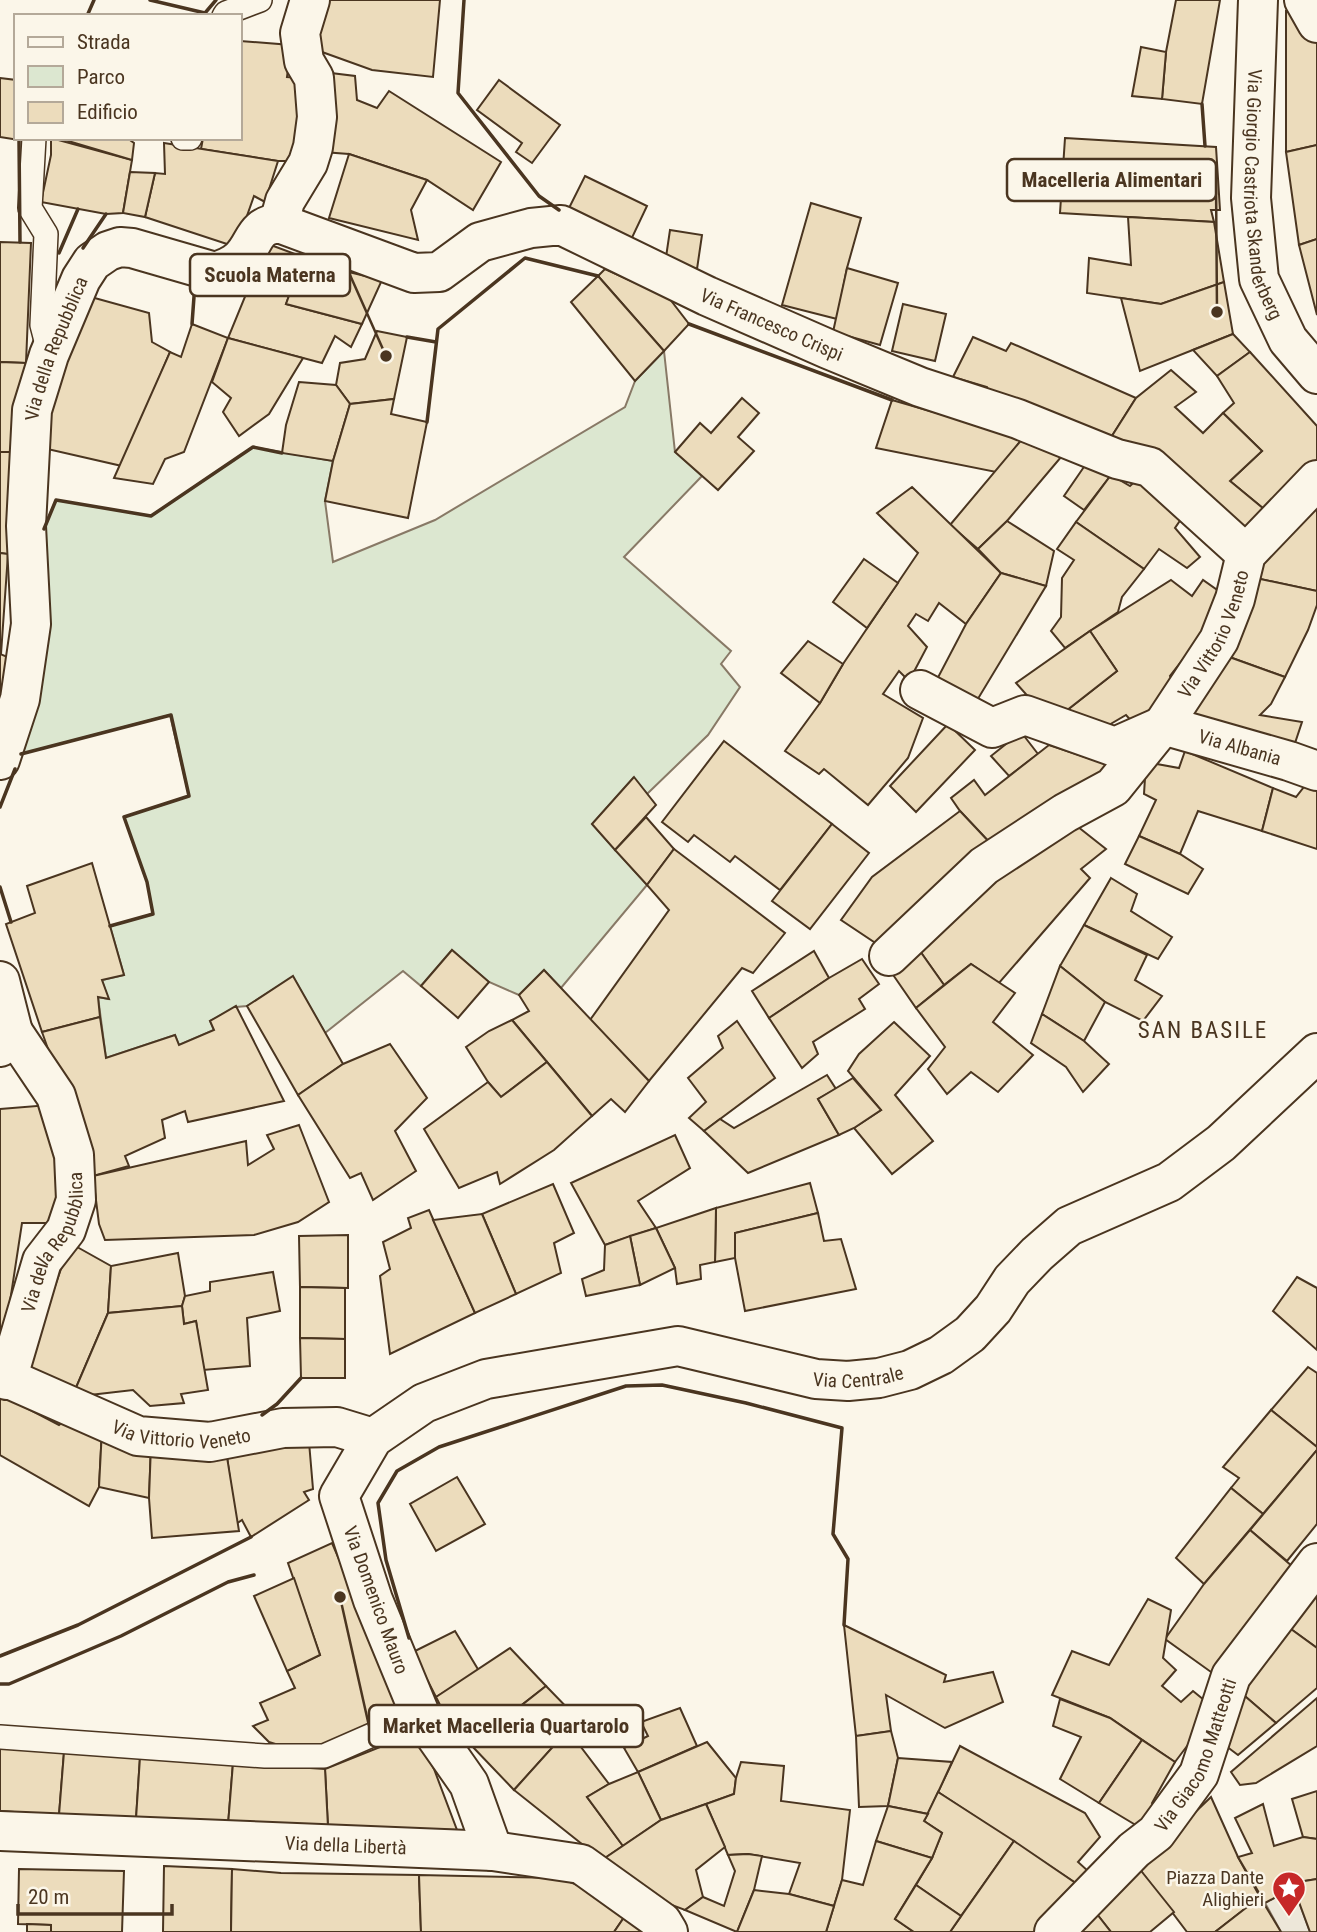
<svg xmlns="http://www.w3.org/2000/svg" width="1317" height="1932" viewBox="0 0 1317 1932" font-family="'Roboto Condensed',sans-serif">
	<rect width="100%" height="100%" fill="#fbf6e9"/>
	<polygon fill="#dce7d0" stroke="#887966" stroke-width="2" points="664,351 675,452 702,476 624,557 731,651 721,664 740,687 708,735 647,794 633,778 592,824 647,885 561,988 544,970 519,995 489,982 452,950 421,986 403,971 325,1033 293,977 247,1006 236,1007 210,1021 214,1030 179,1045 175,1035 106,1058 98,997 108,999 102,980 124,975 110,926 153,914 147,882 124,817 189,796 170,715 21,754 27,740 41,680 41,534 56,500 151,516 253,447 333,461 325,501 333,562 435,520 625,407 635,381"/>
	<polygon fill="#ede7d9" stroke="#887966" stroke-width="2" points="1292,1883 1310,1932 1281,1932 1265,1903 1278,1896"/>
	<g fill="#ecdcbc" stroke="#4a3520" stroke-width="2">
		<polygon points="324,0 440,0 433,77 372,70 311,48"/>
		<polygon points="1176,0 1220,0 1202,104 1162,99 1166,52"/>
		<polygon points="1286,11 1306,16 1317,35 1317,145 1286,152"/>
		<polygon points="240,41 291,45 287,77 303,78 301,161 278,161 201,149 203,138 240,138"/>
		<polygon points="1141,47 1166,52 1162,99 1132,96"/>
		<polygon points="331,73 355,76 357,100 377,108 389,91 501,162 473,210 427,180 349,154 323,152"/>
		<polygon points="0,78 16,80 16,138 19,140 0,137"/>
		<polygon points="499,80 560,125 532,163 516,152 522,143 477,110"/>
		<polygon points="51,138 132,160 123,213 106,214 41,202 51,155"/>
		<polygon points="58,138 127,138 134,143 132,160"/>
		<polygon points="1065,138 1216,147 1220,210 1211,210 1214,222 1060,213"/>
		<polygon points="164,143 278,161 265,202 254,196 236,247 145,217 155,173 165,174"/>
		<polygon points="1317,145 1317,239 1299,245 1286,152"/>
		<polygon points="349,154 427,180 411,210 418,240 329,218"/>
		<polygon points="130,172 155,173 145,217 123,213"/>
		<polygon points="585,176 647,206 629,244 566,214"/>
		<polygon points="811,203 861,218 847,268 837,319 782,305"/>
		<polygon points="1128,217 1214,222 1224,282 1161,304 1087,293 1089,258 1131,265"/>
		<polygon points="670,230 702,235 697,269 665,264"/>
		<polygon points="1317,239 1317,315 1299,245"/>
		<polygon points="260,241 303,257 286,304 362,324 351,347 335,336 322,363 228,338 249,287"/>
		<polygon points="0,242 31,243 26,363 0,362"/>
		<polygon points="303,257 332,268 382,280 362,324 286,304"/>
		<polygon points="847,268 898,283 880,345 833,332"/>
		<polygon points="605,269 669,298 689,324 664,351 598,276"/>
		<polygon points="598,276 664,351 635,381 571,302"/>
		<polygon points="1224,282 1233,334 1140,371 1121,298 1161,304"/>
		<polygon points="91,297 149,313 152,342 170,352 122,466 43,448 44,418"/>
		<polygon points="903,304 946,314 935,361 892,351"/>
		<polygon points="192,324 228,338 184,452 165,459 153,484 114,478 170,352 181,357"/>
		<polygon points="377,331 407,337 394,399 350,404 336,385 340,363 365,359"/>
		<polygon points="1233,334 1250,352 1217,376 1193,350"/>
		<polygon points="973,337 1006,351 1011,343 1136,398 1110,439 989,393 987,387 953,377"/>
		<polygon points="228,338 303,358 269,414 239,436 223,412 231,398 212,382"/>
		<polygon points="1250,352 1317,426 1317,466 1270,514 1230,481 1262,451 1223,413 1234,403 1217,376"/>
		<polygon points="0,362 26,363 16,452 0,452"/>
		<polygon points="1171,370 1196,392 1175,407 1203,433 1223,413 1262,451 1230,481 1270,514 1242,541 1110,439 1136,398"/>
		<polygon points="299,382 336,385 350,404 333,461 282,453 286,425"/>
		<polygon points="742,398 759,413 738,437 754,451 718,490 675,452 700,423 711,433"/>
		<polygon points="394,399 391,414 427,422 408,518 325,501 333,461 350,404"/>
		<polygon points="892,400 1023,438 996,472 876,448"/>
		<polygon points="1023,438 1067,450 1007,521 978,549 950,525"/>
		<polygon points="0,452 16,452 8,554 0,553"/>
		<polygon points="1088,461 1111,475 1084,510 1064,496"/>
		<polygon points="1144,473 1188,509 1175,528 1200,557 1187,568 1159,549 1144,569 1076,522 1111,475 1130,486"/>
		<polygon points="912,487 1001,573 966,624 939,603 928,621 916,614 908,626 927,647 909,681 899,671 883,694 923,718 908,758 868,805 824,769 819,774 785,751 820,703 843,664 918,553 877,513"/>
		<polygon points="1317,493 1317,591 1251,577"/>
		<polygon points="1007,521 1054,551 1046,586 1001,573 978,549"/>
		<polygon points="1076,522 1144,569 1122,597 1118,612 1065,648 1051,631 1061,617 1062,578 1074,560 1057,549"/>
		<polygon points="0,553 8,554 1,654 0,654"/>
		<polygon points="864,559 898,583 867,628 833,602"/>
		<polygon points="1001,573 1046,586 973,707 934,685 966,624"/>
		<polygon points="1251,577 1317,591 1317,605 1308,630 1285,677 1221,654"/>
		<polygon points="1171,580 1192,596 1203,580 1230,599 1170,676 1175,688 1136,726 1126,715 1102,729 1057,718 1117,671 1090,631"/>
		<polygon points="1090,631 1117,671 1057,718 1040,710 1016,683"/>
		<polygon points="808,641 843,664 820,703 781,673"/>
		<polygon points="0,654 10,658 0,704"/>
		<polygon points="1221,654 1285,677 1271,704 1260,715 1302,722 1295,743 1187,712"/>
		<polygon points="948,724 975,750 916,812 890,786"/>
		<polygon points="1021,732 1038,754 1009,776 991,756"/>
		<polygon points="724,741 832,824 780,890 735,856 730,862 694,835 688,842 662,822"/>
		<polygon points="1049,745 1115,767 992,845 960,811 951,798 974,780 985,795"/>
		<polygon points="1185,751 1273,788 1262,831 1198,811 1180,854 1139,836 1156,800 1144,794 1146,762 1179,768"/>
		<polygon points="634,777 656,805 615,850 592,824"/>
		<polygon points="1311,778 1317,781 1317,849 1262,831 1273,788 1296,797"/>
		<polygon points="960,811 992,845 877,944 841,920 872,877"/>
		<polygon points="646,817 674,849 647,885 615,850"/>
		<polygon points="1068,819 1106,849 1081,869 1090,878 999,983 971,964 944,985 915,944"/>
		<polygon points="832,824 869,853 810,929 772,901"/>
		<polygon points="1139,836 1180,854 1203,869 1188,894 1125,864"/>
		<polygon points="674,849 785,933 753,973 742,968 649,1081 590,1020 669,910 647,885"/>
		<polygon points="92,863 124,975 102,980 109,999 98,997 100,1017 42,1032 6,924 35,913 27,886"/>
		<polygon points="1111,878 1137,894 1131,911 1172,937 1158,959 1084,925"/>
		<polygon points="1084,925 1147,955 1135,980 1162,996 1143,1021 1105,1002 1060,966"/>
		<polygon points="915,944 944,985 916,1008 889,969"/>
		<polygon points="452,950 489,982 458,1018 421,986"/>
		<polygon points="814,951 829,978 769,1018 752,991"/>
		<polygon points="862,959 879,984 859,999 865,1009 813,1042 818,1054 802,1068 769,1018 829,978"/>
		<polygon points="971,964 1015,993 993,1022 1033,1055 998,1092 971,1072 947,1094 928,1069 945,1047 916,1008"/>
		<polygon points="1060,966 1105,1002 1084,1041 1042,1014"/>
		<polygon points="544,970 649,1081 625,1112 611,1099 592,1116 512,1020 529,1011 519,995"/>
		<polygon points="293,976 343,1064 298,1095 247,1006"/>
		<polygon points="236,1006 284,1101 188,1122 185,1111 162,1120 165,1138 125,1156 129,1166 93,1176 42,1032 100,1017 106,1058 175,1035 179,1045 214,1030 210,1021"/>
		<polygon points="1042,1014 1084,1041 1109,1064 1083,1092 1066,1067 1031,1043"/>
		<polygon points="512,1020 547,1062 501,1097 488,1082 466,1047 489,1031"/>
		<polygon points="737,1021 775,1078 704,1131 689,1118 706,1102 688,1078 723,1048 718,1036"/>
		<polygon points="894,1022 930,1056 895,1095 933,1141 892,1174 854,1128 881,1110 848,1071 859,1054"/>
		<polygon points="390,1044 427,1098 395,1131 416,1171 373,1200 361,1173 350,1178 298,1095 343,1064"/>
		<polygon points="547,1062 592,1116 554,1150 500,1184 497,1172 459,1188 424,1129 488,1082 501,1097"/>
		<polygon points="827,1075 836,1089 818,1099 839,1135 748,1173 704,1131 720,1119 734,1128"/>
		<polygon points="853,1078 881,1110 854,1128 839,1135 818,1099"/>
		<polygon points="49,1105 62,1161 53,1223 22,1223 6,1328 0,1328 0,1109"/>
		<polygon points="299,1125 329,1202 298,1222 254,1235 105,1240 99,1224 93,1176 246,1141 248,1165 274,1149 267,1135"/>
		<polygon points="675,1135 690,1168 638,1201 656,1228 605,1245 571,1183"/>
		<polygon points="810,1183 818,1213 735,1233 735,1258 715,1262 716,1208"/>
		<polygon points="553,1184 574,1233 554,1243 561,1273 516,1294 482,1214"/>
		<polygon points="716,1208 715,1262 700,1265 701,1279 677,1284 675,1268 656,1228"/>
		<polygon points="429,1210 475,1313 390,1354 380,1276 390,1269 383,1242 411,1228 408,1218"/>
		<polygon points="818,1213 824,1241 841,1239 856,1289 745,1311 735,1258 735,1233"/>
		<polygon points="482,1214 516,1294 475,1313 433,1220"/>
		<polygon points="656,1228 675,1268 640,1285 630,1236"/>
		<polygon points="348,1235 348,1288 300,1287 299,1236"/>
		<polygon points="630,1236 640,1285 586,1296 582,1279 604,1270 605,1245"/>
		<polygon points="70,1243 111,1266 108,1313 72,1397 24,1375"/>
		<polygon points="178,1253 185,1296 182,1306 108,1313 111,1266"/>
		<polygon points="273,1272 280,1311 247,1318 250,1366 203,1370 196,1321 184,1324 182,1306 185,1296 210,1291 210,1282"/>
		<polygon points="1297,1277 1317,1288 1317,1350 1273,1311"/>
		<polygon points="300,1287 345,1288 345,1339 300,1338"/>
		<polygon points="182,1306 184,1324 196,1321 208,1390 181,1394 184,1403 150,1406 133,1390 72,1397 108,1313"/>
		<polygon points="300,1338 345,1339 345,1378 301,1378"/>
		<polygon points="1308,1367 1317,1373 1317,1447 1271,1410"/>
		<polygon points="0,1394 59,1425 68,1418 102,1429 99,1487 89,1506 0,1455"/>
		<polygon points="1271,1410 1317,1447 1317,1450 1263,1514 1231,1488 1239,1478 1223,1467"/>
		<polygon points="102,1429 151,1445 149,1498 99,1487"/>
		<polygon points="309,1442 313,1489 304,1492 309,1500 251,1537 242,1520 236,1524 227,1457"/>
		<polygon points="151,1445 227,1457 239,1531 152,1538 149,1498"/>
		<polygon points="1317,1450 1317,1524 1287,1561 1250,1530"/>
		<polygon points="457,1477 485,1524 436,1551 410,1504"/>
		<polygon points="1231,1488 1263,1514 1204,1584 1176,1558"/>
		<polygon points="1250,1530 1293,1567 1211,1672 1165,1639 1204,1584"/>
		<polygon points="332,1543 403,1707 320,1748 285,1747 269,1742 253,1726 268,1720 260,1703 295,1688 287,1671 320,1655 288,1563"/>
		<polygon points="294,1578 320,1655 287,1671 254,1596"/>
		<polygon points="1317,1592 1317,1648 1284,1624"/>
		<polygon points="1148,1599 1171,1610 1163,1658 1176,1670 1162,1686 1181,1702 1193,1691 1215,1709 1175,1762 1110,1718 1052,1695 1072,1651 1109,1665"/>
		<polygon points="1284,1624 1317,1648 1317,1688 1276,1723 1239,1691"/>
		<polygon points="844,1625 946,1675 944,1682 993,1672 1003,1702 945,1728 886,1695 891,1731 856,1736"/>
		<polygon points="455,1631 479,1671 436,1697 413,1652"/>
		<polygon points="510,1648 546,1686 471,1745 447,1719 436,1697"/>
		<polygon points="546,1686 581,1722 568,1730 514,1790 471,1745"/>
		<polygon points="1239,1691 1276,1723 1238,1755 1218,1740"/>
		<polygon points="1317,1698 1317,1746 1256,1783 1240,1785 1231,1772"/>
		<polygon points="1060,1699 1110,1718 1142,1740 1099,1803 1060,1779 1081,1737 1053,1726"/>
		<polygon points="680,1708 697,1746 638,1772 624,1748 648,1736 641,1722"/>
		<polygon points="568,1730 609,1784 587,1797 623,1846 602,1860 514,1790"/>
		<polygon points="891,1731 898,1758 888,1806 859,1807 856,1736"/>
		<polygon points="415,1733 434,1769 457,1830 328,1827 325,1769"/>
		<polygon points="1142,1740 1175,1762 1152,1803 1155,1806 1139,1827 1099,1803"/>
		<polygon points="707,1742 736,1778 734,1794 661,1820 638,1772"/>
		<polygon points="960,1746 1085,1813 1100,1837 1078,1862 1088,1871 1077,1884 938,1792"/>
		<polygon points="0,1748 64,1752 59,1815 0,1811"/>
		<polygon points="64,1752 140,1757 136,1819 59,1815"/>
		<polygon points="140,1757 233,1763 228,1825 136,1819"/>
		<polygon points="898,1758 952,1762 928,1814 888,1806"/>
		<polygon points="741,1762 784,1766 781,1801 850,1810 842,1880 834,1906 789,1894 800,1863 748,1854 728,1855 706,1804 734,1794 736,1778"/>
		<polygon points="233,1763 325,1769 328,1827 228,1825"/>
		<polygon points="638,1772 661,1820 623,1846 587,1797 609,1784"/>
		<polygon points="1317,1791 1317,1839 1303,1837 1292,1799"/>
		<polygon points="938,1792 1014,1841 961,1916 916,1885 932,1858 942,1833 924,1821"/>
		<polygon points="1211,1797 1238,1857 1260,1897 1215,1932 1187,1932 1138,1867"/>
		<polygon points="706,1804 725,1847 696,1870 703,1897 685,1910 669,1904 602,1860 661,1820"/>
		<polygon points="1263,1804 1274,1846 1303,1837 1317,1839 1317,1879 1292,1883 1278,1896 1265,1903 1238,1857 1252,1853 1235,1818"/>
		<polygon points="888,1806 928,1814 924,1821 942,1833 932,1858 876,1841"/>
		<polygon points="876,1841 932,1858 895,1919 914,1932 826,1932 842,1880 863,1885"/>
		<polygon points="1014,1841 1077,1884 1034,1932 950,1932"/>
		<polygon points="748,1854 762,1856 754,1890 737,1932 685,1910 703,1897 724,1906 735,1871 728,1855"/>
		<polygon points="164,1866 232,1869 231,1932 163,1932"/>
		<polygon points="1138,1867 1174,1912 1150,1932 1111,1932 1093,1909"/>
		<polygon points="19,1869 124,1871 122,1932 51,1932 51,1925 18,1924"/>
		<polygon points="232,1869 281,1873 419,1875 421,1932 231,1932"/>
		<polygon points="419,1875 560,1878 612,1899 627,1913 614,1932 421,1932"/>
		<polygon points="1317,1879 1317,1932 1310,1932 1292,1883"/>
		<polygon points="916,1885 961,1916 950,1932 914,1932 895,1919"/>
		<polygon points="754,1890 789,1894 834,1906 826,1932 737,1932"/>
		<polygon points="1260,1897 1281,1932 1215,1932"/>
		<polygon points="1093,1909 1111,1932 1069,1932"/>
		<polygon points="627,1913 650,1932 614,1932"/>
		<polygon points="27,1924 51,1925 51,1932 27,1932"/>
	</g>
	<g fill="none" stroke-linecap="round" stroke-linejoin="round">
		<g stroke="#4a3520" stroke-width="26">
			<g id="service">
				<polyline points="224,16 226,13 260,0"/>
				<polyline points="34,138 30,208 46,234 42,325 49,352"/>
				<polyline points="183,138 190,138"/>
				<polyline points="0,1737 265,1756 324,1756 420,1714"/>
			</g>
		</g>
		<g stroke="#4a3520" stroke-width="42">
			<g id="minor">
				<polyline points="1304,0 1317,23"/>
				<polyline points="279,223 285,201 308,163 313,147 317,117 314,78 304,61 300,33 310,0"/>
				<polyline points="920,690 992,728 1025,715 1115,747 1158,728"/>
				<path id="s1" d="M1163 725 1289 761 1317 771"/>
				<path id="s2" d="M0 760 20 699 31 624 26 526 32 410 49 355 81 279 92 262 108 251 120 247 132 248 215 272C224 269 233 266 240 259 256 244 252 226 279 223L414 273 439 272 480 242 531 228 561 225 707 296 828 349 920 387 1018 419 1117 459 1150 467 1246 554"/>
				<path id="s3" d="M889 956 984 866 1065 813 1113 787 1163 725 1219 640 1235 599 1246 554 1317 480"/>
				<polyline points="0,981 13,1032 0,1047"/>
				<path id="s4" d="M0 1375 138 1436 210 1442 283 1428 337 1427 373 1438"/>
				<path id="s5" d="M7 1380 42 1261 66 1230 76 1200 74 1155 56 1096 13 1032"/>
				<path id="s6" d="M0 1831 493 1851 581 1864 662 1922 668 1932"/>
				<path id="s7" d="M493 1851 469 1784 420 1714 373 1600 339 1496 373 1438 424 1403 486 1379 678 1346 816 1379 848 1381 879 1378 910 1370 941 1355 970 1334 993 1309 1012 1280 1037 1254 1069 1226 1169 1182 1221 1143 1317 1053"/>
				<path id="s8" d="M1054 1932 1134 1850 1156 1833 1199 1774 1231 1676 1317 1563"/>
			</g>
		</g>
		<g stroke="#4a3520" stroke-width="42">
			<g id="tertiary">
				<path id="s9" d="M1258 0 1251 198 1259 279 1288 340 1317 374"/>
			</g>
		</g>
		<use href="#service" stroke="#fbf6e9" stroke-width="23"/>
		<use href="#minor" stroke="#fbf6e9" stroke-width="38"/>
		<use href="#tertiary" stroke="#fbf6e9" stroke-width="38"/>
		<g stroke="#4a3520" stroke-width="3.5">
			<polyline points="150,0 205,13 204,16"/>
			<polyline points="464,0 458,93 539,196 559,210"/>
			<polyline points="205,13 216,0"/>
			<polyline points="87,16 94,0"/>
			<polyline points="1202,104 1205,146"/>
			<polyline points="19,140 20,242"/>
			<polyline points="83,248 106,214"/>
			<polyline points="59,253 78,209"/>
			<polyline points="192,324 195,283"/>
			<polyline points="689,324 892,400"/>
			<polyline points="407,337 436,342"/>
			<polyline points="427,422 438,329 525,258 598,276"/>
			<polyline points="44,529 56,500 151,516 253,447 282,453"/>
			<polyline points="21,754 171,715 189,796 124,817 147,882 153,914 110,926"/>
			<polyline points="0,807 15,769"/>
			<polyline points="0,887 11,922"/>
			<polyline points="262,1415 277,1404 301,1378"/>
			<polyline points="409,1638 386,1560 378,1503 397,1471 439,1447 626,1386 662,1385 746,1403 842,1428 833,1534 848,1559 844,1625"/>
			<polyline points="0,1656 78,1625 251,1537"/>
			<polyline points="0,1684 9,1684 121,1636 228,1582 254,1575"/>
		</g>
	</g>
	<defs>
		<g id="sight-pin" transform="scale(1.75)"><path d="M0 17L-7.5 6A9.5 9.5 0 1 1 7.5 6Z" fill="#c62828" stroke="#fbf6e9"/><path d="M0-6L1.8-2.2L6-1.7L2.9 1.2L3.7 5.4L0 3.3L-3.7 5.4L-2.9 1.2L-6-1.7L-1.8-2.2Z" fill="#fff"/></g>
	</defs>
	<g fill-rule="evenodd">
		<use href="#sight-pin" x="1289" y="1888"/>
	</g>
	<g text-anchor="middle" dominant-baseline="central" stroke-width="5" stroke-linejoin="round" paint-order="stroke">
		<g font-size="19" fill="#4a3520" stroke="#fbf6e9">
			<text stroke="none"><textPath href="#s9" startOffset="196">Via Giorgio Castriota Skanderberg</textPath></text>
			<text stroke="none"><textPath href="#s2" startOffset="1265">Via Francesco Crispi</textPath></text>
			<text stroke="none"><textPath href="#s2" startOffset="420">Via della Repubblica</textPath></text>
			<text stroke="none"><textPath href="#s3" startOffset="467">Via Vittorio Veneto</textPath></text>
			<text stroke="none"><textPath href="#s1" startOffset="80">Via Albania</textPath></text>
			<text stroke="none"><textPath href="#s5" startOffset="147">Via della Repubblica</textPath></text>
			<text stroke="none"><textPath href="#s7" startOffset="964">Via Centrale</textPath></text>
			<text stroke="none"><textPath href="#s4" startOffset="194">Via Vittorio Veneto</textPath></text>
			<text transform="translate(376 1600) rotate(70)">Via Domenico Mauro</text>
			<text stroke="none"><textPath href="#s8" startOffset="231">Via Giacomo Matteotti</textPath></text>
			<text stroke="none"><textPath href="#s6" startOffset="346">Via della Libertà</textPath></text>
		</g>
		<g font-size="19" fill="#4a3520" stroke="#fbf6e9" text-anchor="end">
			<text x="1264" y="1877">Piazza Dante<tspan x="1264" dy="22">Alighieri</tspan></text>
		</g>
		<g font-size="23" letter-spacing="2" fill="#4a3520" stroke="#fbf6e9">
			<text x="1203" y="1030">SAN BASILE</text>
		</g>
	</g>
	<path fill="none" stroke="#4a3520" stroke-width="2.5" d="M1217 312L1216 180M386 356L350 275M340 1597L369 1726"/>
	<g fill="#4a3520" stroke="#fbf6e9" stroke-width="2.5">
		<circle cx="1217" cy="312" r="7"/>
		<circle cx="386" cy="356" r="7"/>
		<circle cx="340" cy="1597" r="7"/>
	</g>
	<g fill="#fbf6e9" stroke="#4a3520" stroke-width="2.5">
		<rect x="1007" y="159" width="209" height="42" rx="7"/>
		<rect x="190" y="254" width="160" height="42" rx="7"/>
		<rect x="369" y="1705" width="274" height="42" rx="7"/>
	</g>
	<g font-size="21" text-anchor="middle" font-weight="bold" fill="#4a3520">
		<text x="1112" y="187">Macelleria Alimentari</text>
		<text x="270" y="282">Scuola Materna</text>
		<text x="506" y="1733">Market Macelleria Quartarolo</text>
	</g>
	<rect x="14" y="14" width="228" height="126" fill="#fbf6e9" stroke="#b4a999" stroke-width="2"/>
	<rect x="28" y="37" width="35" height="10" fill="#fbf6e9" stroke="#b4a999" stroke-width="2"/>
	<text x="77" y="49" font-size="21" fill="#4a3520">Strada</text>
	<rect x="28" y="66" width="35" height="21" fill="#dce7d0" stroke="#b4a999" stroke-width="2"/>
	<text x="77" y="84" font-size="21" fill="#4a3520">Parco</text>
	<rect x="28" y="102" width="35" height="21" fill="#ecdcbc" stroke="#b4a999" stroke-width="2"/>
	<text x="77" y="119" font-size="21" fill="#4a3520">Edificio</text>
	<path d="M18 1904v10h154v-10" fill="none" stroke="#4a3520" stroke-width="3.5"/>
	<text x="28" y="1904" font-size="21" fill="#4a3520" stroke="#fbf6e9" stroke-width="5" paint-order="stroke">20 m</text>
</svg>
